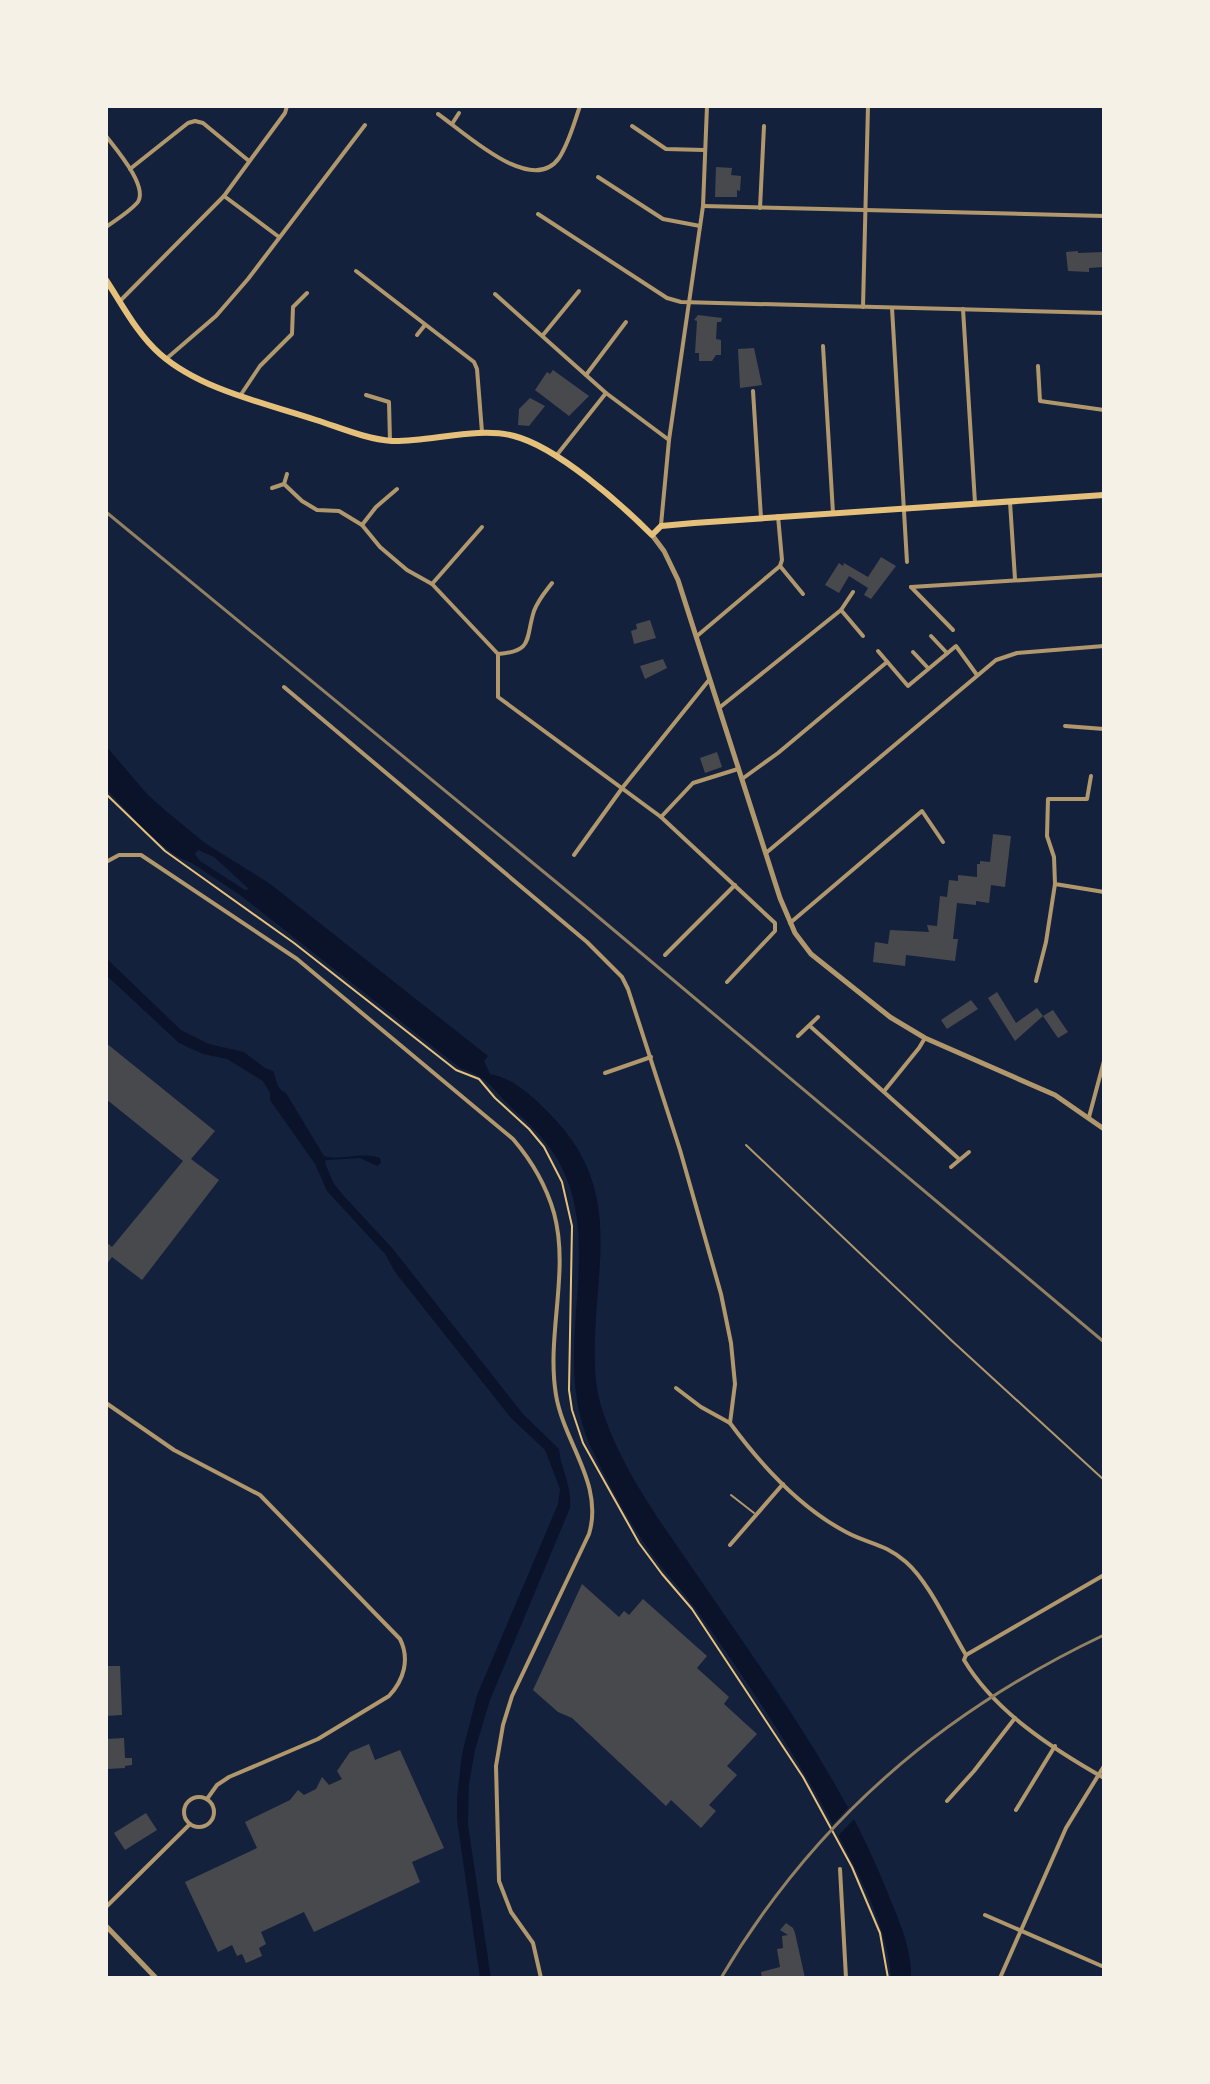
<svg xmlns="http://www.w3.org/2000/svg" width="1210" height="2084" viewBox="0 0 1210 2084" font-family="'IBM Plex Sans',sans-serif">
	<rect width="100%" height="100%" fill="#14213d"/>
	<g fill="#0b132b" fill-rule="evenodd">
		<path d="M106 746 147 794 166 811 205 843 269 883 488 1056 484 1061 490 1074C513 1078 532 1096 549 1113 628 1192 592 1268 595 1364 595 1396 606 1423 619 1451 639 1493 667 1531 693 1569 763 1672 841 1775 887 1891 898 1919 912 1947 911 1978H891C888 1932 866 1889 845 1848 804 1766 751 1687 698 1612 684 1592 667 1575 653 1556 629 1522 607 1482 590 1445 549 1353 605 1252 561 1166 550 1144 533 1127 515 1111 493 1091 491 1078 460 1068L240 895 192 863C163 854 128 811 106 789ZM198 850 214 857 249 889 245 890 200 861 195 854Z"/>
		<path d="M106 958 181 1030 209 1044 244 1052 265 1068 273 1071C277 1078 275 1088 286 1093L324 1156C343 1161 361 1151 380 1158L381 1163 377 1166 360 1158 326 1160 325 1163 334 1184 343 1195 393 1249 523 1414 559 1449C561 1469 572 1486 570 1508L490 1700 475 1750 469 1784 468 1825 491 1978H480L457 1820V1797L462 1754 477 1695 558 1504 560 1489 545 1450 511 1418 395 1272 385 1254 327 1191 315 1164 270 1100V1093L263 1081 227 1059 203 1054 179 1043 106 975Z"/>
	</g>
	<polygon fill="#14213d" points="851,1805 857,1816 836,1838 830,1827"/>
	<g fill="#48494c">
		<polygon points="716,167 732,168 731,175 741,176 740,191 737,190 737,197 715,197"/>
		<polygon points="1078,251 1078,253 1104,252 1104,267 1089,268 1089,272 1068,271 1066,252"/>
		<polygon points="698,315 722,318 721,322 717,322 716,339 721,340 721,355 716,355 712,361 699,361 699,353 695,353 697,321 694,320"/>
		<polygon points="754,348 762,385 740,388 738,349"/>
		<polygon points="553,370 589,396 569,416 535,390 547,372 550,374"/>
		<polygon points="530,398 545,406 529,426 518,425 519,409"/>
		<polygon points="881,557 896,566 871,599 864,595 868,588 849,576 839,593 825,585 839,563 843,566 844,563 868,577"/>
		<polygon points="650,620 656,638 634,644 631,631 637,629 636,624"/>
		<polygon points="663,659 667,668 645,679 640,666"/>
		<polygon points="717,752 722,767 705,773 700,758"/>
		<polygon points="993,834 1011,836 1005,887 991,885 989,903 976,901 976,905 957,903 953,939 958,939 955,961 906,955 905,966 873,962 875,942 888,944 890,930 929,932 927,925 937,926 940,896 947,897 949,880 958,881 958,875 977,877 977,864 980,864 980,861 990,862"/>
		<polygon points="997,992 1016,1023 1037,1008 1043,1016 1053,1010 1068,1032 1058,1038 1043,1016 1015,1041 988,998"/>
		<polygon points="971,1000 978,1009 947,1029 941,1020"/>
		<polygon points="106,1043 215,1131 191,1159 219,1180 142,1280 112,1257 106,1265 106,1242 112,1247 183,1161 106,1099"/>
		<polygon points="582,1584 619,1617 624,1611 629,1615 643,1599 707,1656 697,1668 729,1697 724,1704 757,1734 727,1766 737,1775 709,1805 716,1811 701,1828 671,1800 666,1806 572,1718 558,1712 533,1690"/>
		<polygon points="106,1666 120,1666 122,1715 106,1716"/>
		<polygon points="124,1738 125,1758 132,1758 132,1765 125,1766 125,1768 107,1769 106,1739"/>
		<polygon points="369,1744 375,1760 400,1750 444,1848 412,1862 420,1882 314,1932 304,1912 261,1932 266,1944 259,1948 262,1956 246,1963 242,1954 237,1956 232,1945 218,1952 185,1882 257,1848 245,1822 290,1800 298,1790 304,1795 316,1789 322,1777 329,1785 342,1779 337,1771 350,1752"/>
		<polygon points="146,1813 157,1830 125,1850 114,1833"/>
		<polygon points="786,1923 793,1928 795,1933 805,1978 762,1978 761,1972 780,1967 777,1949 783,1948 782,1936 788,1935 780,1930"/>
	</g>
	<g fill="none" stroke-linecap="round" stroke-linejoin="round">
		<polyline stroke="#e5c07b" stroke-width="2" points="106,794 165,851 294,943 456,1070 479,1079 495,1098 529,1129 544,1147 562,1182 572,1226 569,1390 572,1410 583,1443 639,1543 662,1574 692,1609 803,1777 852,1867 880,1933 888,1978"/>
		<g stroke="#b1986c" stroke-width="2">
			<polyline points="746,1145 951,1340 1104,1480"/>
			<polyline points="731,1495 754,1513"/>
		</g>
		<g stroke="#b1986c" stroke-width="4">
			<path d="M438 114C464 132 532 197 559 158 569 143 574 123 580 106"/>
			<polyline points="452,124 459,113"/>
			<polyline points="632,126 666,149 704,150"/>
			<path d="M106 136C116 149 150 188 137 203 129 212 116 220 106 227"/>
			<polyline points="130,169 188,123 195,121 203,123 249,161"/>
			<polyline points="598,177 663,219 700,226"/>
			<polyline points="224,196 279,237"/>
			<polyline points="703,206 1104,216"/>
			<polyline points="760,208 764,126"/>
			<polyline points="538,214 667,298 681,302 1104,313"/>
			<polyline points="356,271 474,362 477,369 482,432"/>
			<polyline points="495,294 606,393 669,440"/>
			<polyline points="120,301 224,196 285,113 287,106"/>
			<polyline points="863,307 868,106"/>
			<polyline points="892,308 907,562"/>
			<polyline points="963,309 975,503"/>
			<polyline points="417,335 425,325"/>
			<polyline points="543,335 579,291"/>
			<polyline points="823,346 833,513"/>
			<polyline points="166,359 216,316 248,279 365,125"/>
			<polyline points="1038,366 1040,401 1104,410"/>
			<polyline points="586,375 626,322"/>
			<polyline points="753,391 761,518"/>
			<polyline points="366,395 389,402 390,441"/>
			<polyline points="240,396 260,366 292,334 293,307 307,293"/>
			<polyline points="556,456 606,393"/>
			<polyline points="284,484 302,501 317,510 339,511 362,525 380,547 407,570 432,584 498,654 498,697 661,817 775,923 775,931 727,982"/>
			<polyline points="272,488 284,484 287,474"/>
			<polyline points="1010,502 1015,579"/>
			<polyline points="362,525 376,507 397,489"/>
			<polyline points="661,525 669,440 703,206 707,106"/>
			<polyline points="780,566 803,594"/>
			<polyline points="432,584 482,527"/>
			<polyline points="911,587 1104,575"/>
			<polyline points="911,587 953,630"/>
			<polyline points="841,610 863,636"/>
			<polyline points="697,636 780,566 782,560 778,516"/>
			<polyline points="931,636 947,653"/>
			<polyline points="878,651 908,686 956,646 977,675"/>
			<polyline points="913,652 928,668"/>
			<path d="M498 654C534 651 525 639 534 611 538 600 545 592 552 583"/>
			<path d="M284 687 587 942 622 977 628 989 680 1150 721 1294 731 1343 735 1384 730 1423C761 1465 799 1507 846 1532 868 1544 884 1543 906 1562 929 1582 949 1627 966 1655L964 1660C995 1712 1053 1749 1104 1778"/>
			<polyline points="719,708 841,610 853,592"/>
			<polyline points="1065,726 1104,729"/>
			<polyline points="1091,776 1087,799 1048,799 1047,836 1054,857 1055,884 1104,892"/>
			<polyline points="742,779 778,753 887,662"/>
			<polyline points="661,817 693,783 738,769"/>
			<polyline points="766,853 996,660 1017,653 1104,646"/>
			<polyline points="574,855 623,787 709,680"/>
			<path d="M106 862 119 855H141L297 959 513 1139C531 1160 546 1185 554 1213 570 1272 546 1335 556 1395 564 1443 604 1484 589 1534L512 1696 503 1725 496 1766 499 1881 511 1912 533 1943 541 1978"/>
			<polyline points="790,923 922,811 943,842"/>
			<polyline points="665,955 735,885"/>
			<polyline points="1036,981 1046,942 1055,884"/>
			<polyline points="811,1027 959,1159"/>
			<polyline points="798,1036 818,1017"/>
			<polyline points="605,1073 651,1057"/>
			<polyline points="885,1090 919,1048 925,1038"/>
			<polyline points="1089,1117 1104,1061"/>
			<polyline points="951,1167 969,1152"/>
			<polyline points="676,1388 701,1407 730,1423"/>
			<path d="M106 1403 174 1450 260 1495 400 1639C410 1659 404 1680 389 1696L318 1739 229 1777 217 1785 207 1799"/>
			<polyline points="730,1545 783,1484"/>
			<polyline points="966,1655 1104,1575"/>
			<circle cx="199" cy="1812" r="15"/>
			<polyline points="947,1801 974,1771 1015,1718"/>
			<polyline points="1016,1810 1055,1746"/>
			<polyline points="840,1869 846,1978"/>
			<polyline points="106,1907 190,1824"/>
			<polyline points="985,1915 1104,1967"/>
			<polyline points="1000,1978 1066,1828 1104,1766"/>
		</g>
		<g stroke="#b1986c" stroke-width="5">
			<polyline points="652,535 664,551 678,580 780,898 795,933 811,954 890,1017 925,1038 1055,1095 1104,1129"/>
			<polyline points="106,1926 156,1978"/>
		</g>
		<path stroke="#e5c07b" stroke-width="6" d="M106 280C122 304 137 334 160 354 201 390 265 403 316 420 341 428 366 439 392 441 430 442 478 426 514 436 557 447 620 503 652 535L661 526 694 523 1104 495"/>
		<g stroke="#918062" stroke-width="3">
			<polyline points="106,512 584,905 1104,1342"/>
			<path d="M721 1978C814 1821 940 1713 1104 1635"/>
		</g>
	</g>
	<rect width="1210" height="2084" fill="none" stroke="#f6f1e7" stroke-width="216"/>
</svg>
